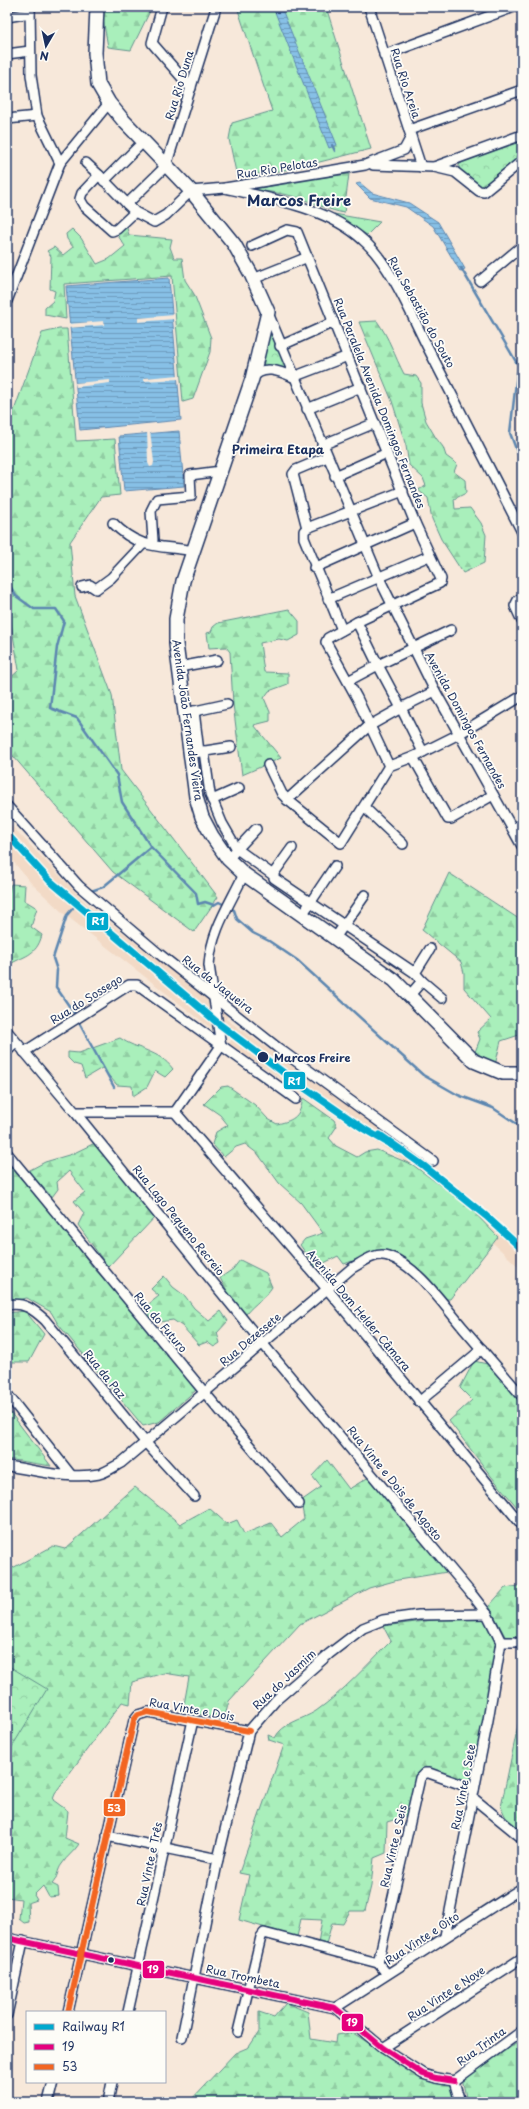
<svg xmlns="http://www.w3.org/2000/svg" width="529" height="2109" viewBox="0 0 529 2109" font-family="'Playpen Sans',sans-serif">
	<defs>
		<pattern id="forest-firs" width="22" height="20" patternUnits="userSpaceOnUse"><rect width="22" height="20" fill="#a9efbb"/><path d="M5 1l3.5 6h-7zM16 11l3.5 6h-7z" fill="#91cda3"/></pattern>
		<pattern id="park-crowns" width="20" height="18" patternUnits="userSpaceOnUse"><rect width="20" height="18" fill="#a9efbb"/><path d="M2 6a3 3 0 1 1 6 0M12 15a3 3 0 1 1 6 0" fill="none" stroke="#91cda3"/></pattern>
		<pattern id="water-rules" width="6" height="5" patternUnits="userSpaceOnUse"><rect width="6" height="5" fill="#87c0e6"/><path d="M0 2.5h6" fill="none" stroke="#6e9cbe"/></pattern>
	</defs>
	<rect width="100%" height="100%" fill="#f7e8da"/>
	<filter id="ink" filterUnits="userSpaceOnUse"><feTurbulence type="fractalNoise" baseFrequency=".025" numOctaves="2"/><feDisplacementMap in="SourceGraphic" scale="8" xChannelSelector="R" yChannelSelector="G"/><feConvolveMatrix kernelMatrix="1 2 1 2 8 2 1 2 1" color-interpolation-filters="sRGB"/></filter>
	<g filter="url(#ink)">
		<polygon fill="#f2dac6" points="7,821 87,904 228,1016 226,1019 422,1159 514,1234 522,1242 522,1270 493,1243 498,1236 468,1206 413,1165 404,1161 229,1044 232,1039 207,1025 63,913 31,883 7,854"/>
		<g fill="url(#forest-firs)" stroke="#628f8c">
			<polygon points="101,7 152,7 131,50 108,47"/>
			<polygon points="237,7 326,7 371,149 292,169 237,177 229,139 232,123 272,111"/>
			<path d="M349 174 344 213C329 210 319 205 305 200 283 192 260 191 237 188Z"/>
			<polygon points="126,225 129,235 172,239 170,247 174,258 182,258 185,280 194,294 211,338 210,352 193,399 183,402 172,276 64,284 66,319 45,315 45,308 53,301 55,291 50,289 51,256 47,251 54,247 63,255 73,247 67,239 66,234 72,229 81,238 97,264 109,259 125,246 116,233"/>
			<path d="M377 321C390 339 394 355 404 374L416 376 421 383V403L426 421 436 438 443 447 446 456 457 464 454 472 465 480 466 493 454 499 455 509 470 508 481 523 486 535 484 563 463 573 441 539 432 519 428 498 418 490 426 486 423 478 409 465 406 446 392 401 359 322Z"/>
			<polygon points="59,329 67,329 76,441 115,439 120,495 101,497 70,542 75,596 112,695 121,770 218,897 194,932 113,872 7,749 7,681 19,670 10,617 7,614 7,430 42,333"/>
			<polygon points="289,609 299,621 299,635 288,641 279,639 260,643 264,672 288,673 288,684 269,691 264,698 270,712 270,721 254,725 281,758 242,775 233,704 230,652 226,647 209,648 207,633 211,632 213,627 218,623"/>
			<polygon points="449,873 522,921 522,1034 501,1041 495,1065 475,1052 480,1039 477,1032 491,1019 464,988 464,973 461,962 422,930"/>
			<path d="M11 884 25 885 24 900 37 908 31 927 42 935C36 957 24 955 7 966V892H9Z"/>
			<path d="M120 1038C137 1050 159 1050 173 1069L165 1077 155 1071 147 1087 133 1096 132 1086 117 1085 102 1068 85 1078 81 1066 74 1064 68 1058V1052L79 1053Z"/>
			<path d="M228 1086 255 1105 268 1119 277 1124C295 1120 300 1116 303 1098L334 1120 337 1126 329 1138 336 1146 357 1157 365 1152 377 1150 413 1165 468 1206 498 1237 450 1299H443C432 1285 402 1247 382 1251 370 1253 356 1260 344 1264L338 1256 316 1267 300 1245 305 1239 323 1233 301 1203 279 1183 258 1154 245 1144 236 1147 224 1157 212 1144 216 1132 228 1125 220 1115 204 1104 221 1087Z"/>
			<polygon points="99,1141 133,1191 155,1217 108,1267 78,1225 84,1213 74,1201 85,1192 69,1171 57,1182 58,1189 52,1197 28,1171 45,1162 72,1154"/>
			<polygon points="7,1162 60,1224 92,1266 136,1315 196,1390 159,1422 143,1426 58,1324 51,1312 27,1298 7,1302"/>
			<path d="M240 1260 266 1273 272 1287C266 1297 254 1304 246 1314L231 1298 220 1278 233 1269Z"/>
			<polygon points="164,1276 173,1287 185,1296 194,1308 209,1321 221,1311 228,1321 217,1333 220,1343 214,1347 207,1342 199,1345 182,1326 173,1320 159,1322 150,1317 145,1307 159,1296 151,1289"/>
			<polygon points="25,1311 44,1334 29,1362 7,1362 7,1313"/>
			<polygon points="474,1361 496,1366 522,1399 522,1513 491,1476 449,1421 472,1400 460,1388"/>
			<polygon points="7,1408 51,1466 7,1459"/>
			<path d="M327 1460 349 1489 369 1477 447 1572 398 1580 369 1588 300 1624 229 1701 224 1720 183 1710 189 1677 164 1673 132 1682 130 1704 122 1702 55 1793 53 1800 68 1811 65 1838 79 1844C74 1852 67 1856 62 1864 57 1870 58 1878 52 1884L58 1887 59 1896 49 1897 43 1886 34 1895 37 1900 28 1903 29 1922 24 1923 19 1919 21 1899 7 1897V1571L53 1546 65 1549 135 1487 180 1524 209 1508 227 1524 237 1520 244 1534 271 1523 282 1537 304 1519 301 1501 321 1487 312 1476Z"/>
			<polygon points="519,1586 522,1588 522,1638 506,1638 489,1606 505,1588"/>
			<path d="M450 1618 484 1619 496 1642 472 1787 421 1769 407 1816 387 1822 386 1853 374 1858 371 1886 365 1911H350L343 1924 332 1923 326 1944 318 1943 322 1920 301 1919 297 1937 239 1920 249 1875 239 1873 284 1745 269 1740 268 1735 275 1738C282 1723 302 1720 316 1711 343 1692 367 1665 391 1641L383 1626Z"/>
			<polygon points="522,1706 522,1831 507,1820 501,1807"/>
			<polygon points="286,2003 308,2012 311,2039 335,2043 336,2035 353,2033 414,2072 453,2083 457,2102 189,2102 235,2053 249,2047 259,2032 259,2012 274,2017"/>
			<polygon points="522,2040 522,2102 467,2102 462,2078"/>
		</g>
		<g fill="url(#park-crowns)" stroke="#628f8c">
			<polygon points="522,142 522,155 482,190 459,169 459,165 467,159 514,143"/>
			<polygon points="334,214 380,222 367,235"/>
			<polygon points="270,329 289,373 272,366 260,368"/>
			<polygon points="7,1665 47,1689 7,1755"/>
		</g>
		<g fill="url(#water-rules)" stroke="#5c86b0">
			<polygon points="273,7 281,7 337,145 329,148"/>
			<polygon points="360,183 372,193 409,203 438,222 465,269 460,271 433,226 406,207 370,198 356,184"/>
			<polygon points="169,278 181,420 80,430 66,286"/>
			<polygon points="179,431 184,486 124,491 119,436"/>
		</g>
		<g fill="#f7e8da">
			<polygon points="174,315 175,319 138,322 138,318"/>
			<polygon points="104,321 105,325 68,328 68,324"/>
			<polygon points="179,375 180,379 144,381 144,378"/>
			<polygon points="110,380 110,383 76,387 75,383"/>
			<polygon points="147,431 150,431 154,462 153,466 150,467 148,463"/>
		</g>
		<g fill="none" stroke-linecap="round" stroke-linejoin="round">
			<g stroke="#5c86b0" stroke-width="2.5">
				<polyline points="332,145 335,151"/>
				<polyline points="461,268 518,365 510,433 522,465"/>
				<polyline points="7,581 16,596 34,609 56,609 64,621 57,647 50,708 77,718 117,775 122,802 151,847 196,893 198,904 205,902 214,905 219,902 234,910 237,919 253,933 269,941 297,960 423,1075 458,1095 493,1108 520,1126 519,1152 522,1161"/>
				<polyline points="91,891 103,887 151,847"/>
				<polyline points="73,908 67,915 53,958 57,970 56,987 76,1016"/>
				<polyline points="78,1021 114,1087"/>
			</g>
			<g stroke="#1b2f5e" stroke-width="12">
				<g id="minor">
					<polyline points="30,7 31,75 37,116 60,163"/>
					<polyline points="162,7 152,43 191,88"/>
					<polyline points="369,7 421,167"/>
					<polyline points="7,17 30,13"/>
					<polyline points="7,54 30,51"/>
					<polyline points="384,55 514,7"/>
					<polyline points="7,119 37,116"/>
					<polyline points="409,130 522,90"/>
					<polyline points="86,163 99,175"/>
					<polyline points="373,165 434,167 522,135"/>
					<polyline points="434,167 455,172 479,191 484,192 522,161"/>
					<polyline points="104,181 143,142"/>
					<path d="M225 188C271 199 327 207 363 240 390 263 411 314 427 346 459 408 490 470 522 532"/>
					<polyline points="127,204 166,166 215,11"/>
					<polyline points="135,212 117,229 112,231 84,206 80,199 82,193 99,175 135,212 154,222 166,215 191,191 225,188 365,165 404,150 411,137"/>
					<polyline points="252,246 287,230 297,232 415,523 441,579 440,583 357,622 378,665 451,630"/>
					<polyline points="253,279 308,257"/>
					<polyline points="480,281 522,246"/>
					<polyline points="7,301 60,163 109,103"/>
					<polyline points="268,313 379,578 435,691 522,846"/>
					<polyline points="280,346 334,322"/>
					<path d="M252 379C262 364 280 371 293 377L348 356"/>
					<polyline points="307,409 361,387"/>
					<polyline points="322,445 375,423"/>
					<polyline points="335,476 387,453"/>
					<path d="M113 523C139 550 159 545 194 551"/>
					<polyline points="307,528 293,474 296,470 327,457"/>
					<polyline points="153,540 151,511 157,499 191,496 190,475 221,471"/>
					<polyline points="314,568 415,523"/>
					<polyline points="82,587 90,585 96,589 111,578 143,544"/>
					<polyline points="522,598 518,600 515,606 522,621"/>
					<polyline points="328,599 429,556"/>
					<polyline points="357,622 328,638 326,642 357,698 389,766"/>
					<polyline points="342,630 304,538 304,531 307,528 403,491"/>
					<polyline points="179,667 217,660"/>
					<polyline points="348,681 378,665 401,708 435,691"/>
					<polyline points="194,711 199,752"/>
					<polyline points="186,713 227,704"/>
					<polyline points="204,751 210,794 222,823 237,849 273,875"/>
					<polyline points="199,752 231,747"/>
					<polyline points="413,757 448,819 451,819 493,795"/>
					<polyline points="268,765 282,794 289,801 341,843 389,766 413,757 459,734 522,696"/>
					<polyline points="212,800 239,788"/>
					<polyline points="287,800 369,726 401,708 423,752"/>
					<polyline points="7,806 79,886 158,953 278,1048 433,1161"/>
					<polyline points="364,807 403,844"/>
					<polyline points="513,829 522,824"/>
					<polyline points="292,848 274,873 274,878 415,973"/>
					<polyline points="228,859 256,829"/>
					<polyline points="302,915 335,866"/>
					<polyline points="335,938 365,895"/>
					<polyline points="422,981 442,998"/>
					<polyline points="410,995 422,981 415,973 430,949"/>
					<polyline points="7,1031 75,1112 175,1112"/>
					<path d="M221 1046 209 965C211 931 230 904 244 874"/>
					<polyline points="7,1051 16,1043"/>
					<polyline points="24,1052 129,985 137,985 296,1099"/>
					<polyline points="75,1112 263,1344 470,1592 487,1614 501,1642"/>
					<polyline points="175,1112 328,1290 522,1525"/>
					<polyline points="175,1112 221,1046"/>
					<polyline points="7,1153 205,1393 299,1504"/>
					<path d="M7 1305C24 1302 33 1309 45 1320L146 1443 194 1496"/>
					<polyline points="7,1394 71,1475"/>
					<polyline points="419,1402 482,1349"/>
					<path d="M7 1466C36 1470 70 1480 99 1474 107 1472 115 1466 121 1463L352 1268C363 1262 375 1252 388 1256 417 1265 445 1307 464 1329 483 1351 503 1374 522 1396"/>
					<polyline points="501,1642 522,1642"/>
					<polyline points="473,1798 522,1838"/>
					<polyline points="107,1836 218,1859"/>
					<polyline points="445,1936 488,1720 501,1642"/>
					<polyline points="7,1938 335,2008 383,2048 423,2074 436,2078 454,2081"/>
					<polyline points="387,1974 378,1963 420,1778 425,1773 429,1773 474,1789"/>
					<polyline points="335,2008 522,1888"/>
					<polyline points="68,2012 134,1720 138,1715 148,1712 249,1731"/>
					<polyline points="128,2012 193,1720"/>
					<polyline points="7,2015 23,1941"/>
					<polyline points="238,2032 261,1937 264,1933 378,1963"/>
					<polyline points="182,2037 218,1859 249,1731 276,1700 329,1654 363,1628 383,1620 419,1615 487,1614"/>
					<polyline points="383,2048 522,1958"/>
					<polyline points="454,2081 522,2031"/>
					<polyline points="454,2081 460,2102"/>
					<polyline points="48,2102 53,2082"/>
					<polyline points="108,2102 112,2082"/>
				</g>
			</g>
			<g stroke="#1b2f5e" stroke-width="16">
				<polyline id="secondary" points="97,7 95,53 98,84 109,103 123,120 191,191 234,244 251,274 268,312 252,379 183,581 176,619 176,644 196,797 202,817 212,836 228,859 244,874 394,980 474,1061 503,1073 522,1073"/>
			</g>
			<use href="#minor" stroke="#fdfcf7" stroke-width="9"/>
			<use href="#secondary" stroke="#fdfcf7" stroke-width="13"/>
			<g stroke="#fdfcf7" stroke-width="9">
				<polyline id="bus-1" points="7,1938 335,2008 383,2048 423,2074 436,2078 454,2081"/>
			</g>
			<g stroke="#fdfcf7" stroke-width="9">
				<polyline id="bus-2" points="68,2012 134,1720 138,1715 148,1712 249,1731"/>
			</g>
			<use href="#bus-1" stroke="#e5007d" stroke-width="6"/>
			<use href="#bus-2" stroke="#f26522" stroke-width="6"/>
			<g stroke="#fdfcf7" stroke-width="10">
				<g id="rail-1">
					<polyline points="7,834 49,880 219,1024 296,1082 364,1129 400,1150"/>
					<polyline points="380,1135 424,1166 486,1216 522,1249"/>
				</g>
			</g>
			<use href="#rail-1" stroke="#00a9ce" stroke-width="7"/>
		</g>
	</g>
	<g fill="#1b2f5e" stroke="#fdfcf7" stroke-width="1.5">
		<circle cx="263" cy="1057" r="6"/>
		<circle cx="111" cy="1960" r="3.5"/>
	</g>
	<g text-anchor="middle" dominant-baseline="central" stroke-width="3.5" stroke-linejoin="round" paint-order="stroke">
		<g font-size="11" fill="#1b2f5e" stroke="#fdfcf7">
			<text transform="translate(406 83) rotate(72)">Rua Rio Areia</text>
			<text transform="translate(179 85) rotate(-73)">Rua Rio Duna</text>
			<text transform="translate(277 168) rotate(-9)">Rua Rio Pelotas</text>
			<text transform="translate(422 312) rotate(61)">Rua Sebastião do Souto</text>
			<text transform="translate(380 403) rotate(68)">Rua Paralela Avenida Domingos Fernandes</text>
			<text transform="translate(188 720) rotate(82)">Avenida João Fernandes Vieira</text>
			<text transform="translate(466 720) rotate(61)">Avenida Domingos Fernandes</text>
			<text transform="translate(218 984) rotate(38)">Rua da Jaqueira</text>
			<text transform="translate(86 999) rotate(-32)">Rua do Sossego</text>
			<text transform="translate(179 1220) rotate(51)">Rua Lago Pequeno Recreio</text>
			<text transform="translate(359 1310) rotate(50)">Avenida Dom Helder Câmara</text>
			<text transform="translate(161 1322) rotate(50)">Rua do Futuro</text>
			<text transform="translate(250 1339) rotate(-40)">Rua Dezessete</text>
			<text transform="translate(105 1374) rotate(51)">Rua da Paz</text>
			<text transform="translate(395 1483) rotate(51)">Rua Vinte e Dois de Agosto</text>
			<text transform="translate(284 1679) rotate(-43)">Rua do Jasmim</text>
			<text transform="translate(192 1709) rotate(10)">Rua Vinte e Dois</text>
			<text transform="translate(463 1787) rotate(-79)">Rua Vinte e Sete</text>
			<text transform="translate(393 1846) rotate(-77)">Rua Vinte e Seis</text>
			<text transform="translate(149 1864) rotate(-78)">Rua Vinte e Três</text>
			<text transform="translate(422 1938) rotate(-33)">Rua Vinte e Oito</text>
			<text transform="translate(243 1976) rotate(12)">Rua Trombeta</text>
			<text transform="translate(446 1993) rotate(-33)">Rua Vinte e Nove</text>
			<text transform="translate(481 2046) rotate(-36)">Rua Trinta</text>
		</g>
		<g font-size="11" font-weight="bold" fill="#1b2f5e" stroke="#fdfcf7" text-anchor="start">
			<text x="274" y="1057">Marcos Freire</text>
		</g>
		<g font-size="12" font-weight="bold" fill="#1b2f5e" stroke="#fdfcf7">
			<text x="278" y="449">Primeira Etapa</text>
		</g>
		<g font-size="15" font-weight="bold" fill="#1b2f5e" stroke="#fdfcf7">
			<text x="299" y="199">Marcos Freire</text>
		</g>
	</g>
	<g stroke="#fdfcf7" stroke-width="1.5">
		<rect x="86" y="912" width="23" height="19" rx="4" fill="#00a9ce"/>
		<rect x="283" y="1071" width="23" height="19" rx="4" fill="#00a9ce"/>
		<rect x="103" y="1798" width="23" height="19" rx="4" fill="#f26522"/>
		<rect x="142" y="1960" width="23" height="19" rx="4" fill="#e5007d"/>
		<rect x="341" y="2013" width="23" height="19" rx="4" fill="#e5007d"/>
	</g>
	<g font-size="11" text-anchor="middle" font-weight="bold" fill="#fff">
		<text x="98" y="925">R1</text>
		<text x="294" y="1085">R1</text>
		<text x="114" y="1812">53</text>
		<text x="153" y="1973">19</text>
		<text x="352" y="2026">19</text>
	</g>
	<rect width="529" height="2109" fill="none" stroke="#fdfcf7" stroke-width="24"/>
	<rect x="12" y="12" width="505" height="2085" fill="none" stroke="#1b2f5e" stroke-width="1.5" filter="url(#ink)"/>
	<rect x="26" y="2011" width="140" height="72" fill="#fdfcf7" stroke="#a3aaba"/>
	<rect x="34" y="2024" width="20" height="6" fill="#00a9ce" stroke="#a3aaba"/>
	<text x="62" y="2031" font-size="12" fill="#1b2f5e">Railway R1</text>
	<rect x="34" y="2044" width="20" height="6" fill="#e5007d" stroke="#a3aaba"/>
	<text x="62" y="2051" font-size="12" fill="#1b2f5e">19</text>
	<rect x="34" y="2064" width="20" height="6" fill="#f26522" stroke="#a3aaba"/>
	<text x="62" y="2071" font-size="12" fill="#1b2f5e">53</text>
	<g transform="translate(46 46) rotate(189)" stroke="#fdfcf7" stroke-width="3" paint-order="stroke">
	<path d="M0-3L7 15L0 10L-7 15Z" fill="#1b2f5e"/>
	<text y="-6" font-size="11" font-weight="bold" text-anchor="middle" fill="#1b2f5e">N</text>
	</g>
</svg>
